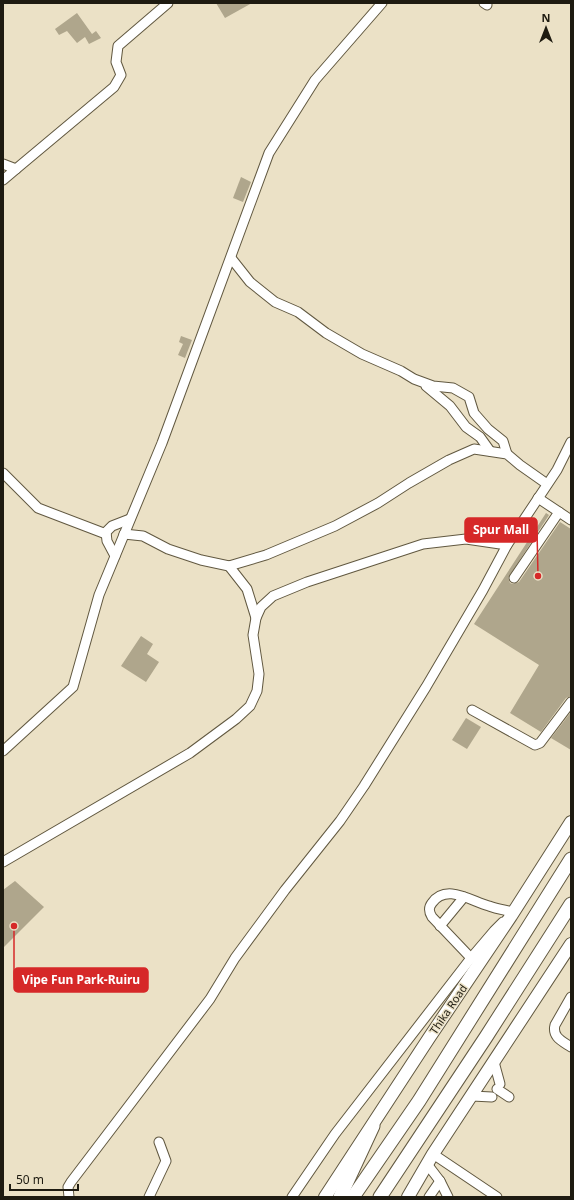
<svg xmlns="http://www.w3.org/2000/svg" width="574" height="1200" viewBox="0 0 574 1200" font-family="'Noto Sans',sans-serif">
	<rect width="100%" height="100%" fill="#ebe1c6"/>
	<g fill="#afa68c">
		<polygon points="216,3 252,3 225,18"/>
		<polygon points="77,13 92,34 96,31 101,38 89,44 85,37 77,43 67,31 59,35 55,29"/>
		<polygon points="241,177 251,182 243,202 233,198"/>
		<polygon points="181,336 192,340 185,358 178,355 183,344 179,342"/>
		<polygon points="546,513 549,515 508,578 510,583 513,584 519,582 560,522 571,529 571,696 566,698 541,732 510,713 539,665 474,624"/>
		<polygon points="141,636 153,644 147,654 159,662 146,682 121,666"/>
		<polygon points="571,712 571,750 551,738"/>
		<polygon points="466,718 481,727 467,749 452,740"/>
		<polygon points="15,881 44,907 3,948 3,890"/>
	</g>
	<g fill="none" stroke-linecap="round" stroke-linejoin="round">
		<g stroke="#615840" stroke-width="11">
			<g id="minor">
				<polyline points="484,3 487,5"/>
				<polyline points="3,164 16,169 3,180"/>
				<polyline points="16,169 114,87 121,75 116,62 118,46 168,3"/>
				<polyline points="231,258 250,282 275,302 298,312 326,333 362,354 401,371 414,379 433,386 453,388 469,397 474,413 488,429 503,441 507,454"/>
				<polyline points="426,386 450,406 466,427 480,437 490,451"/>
				<polyline points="3,473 38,508 106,534"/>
				<polyline points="538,498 571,520"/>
				<polyline points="124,534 143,536 168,549 201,560 229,566 266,555 335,526 378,503 409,483 449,460 474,449 507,454 520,465 547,484"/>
				<polyline points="115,556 107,541 106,532 112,526 130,519"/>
				<polyline points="229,566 247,589 256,618"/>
				<polyline points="514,578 559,512"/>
				<polyline points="472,710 535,745 540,743 571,702"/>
				<polyline points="3,751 73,687 99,595 162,443 269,153 315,80 382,3"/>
				<polyline points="3,862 190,753 236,719 250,706 257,691 259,674 253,635 256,618 261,607 273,596 307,582 423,544 466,539 507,545 557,470 571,442"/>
				<polyline points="440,926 464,897"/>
				<path d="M471 958 432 917C429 912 428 908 432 903 446 883 471 901 489 906 497 909 505 910 513 912"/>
				<path d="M571 997 555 1025C552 1037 562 1041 571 1047"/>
				<polyline points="494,1062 500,1084"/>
				<polyline points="497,1089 509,1097"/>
				<polyline points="472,1096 492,1097"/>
				<polyline points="433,1154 497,1197"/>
				<polyline points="427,1164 440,1181 448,1197"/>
				<polyline points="69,1197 68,1187 71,1182 210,999 235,958 285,890 340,821 364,786 426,687 483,590 507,545"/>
				<polyline points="149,1197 166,1161 159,1142"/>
				<polyline points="292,1197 335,1134 471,958 494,931 503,922"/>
				<polyline points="429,1197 440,1181"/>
			</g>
		</g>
		<g stroke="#615840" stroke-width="14">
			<g id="major">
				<polyline points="325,1197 429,1038 511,916 571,822"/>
				<polyline points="408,1197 433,1154 571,944"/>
			</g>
		</g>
		<g stroke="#615840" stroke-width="15">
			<g id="highway">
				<polyline points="340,1197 373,1126"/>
				<polyline points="353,1197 419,1101 571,859"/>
				<polyline points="380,1197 486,1037 571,904"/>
			</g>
		</g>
		<use href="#minor" stroke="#fff" stroke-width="9"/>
		<use href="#major" stroke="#fff" stroke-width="12"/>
		<use href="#highway" stroke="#fff" stroke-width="13"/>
	</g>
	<g text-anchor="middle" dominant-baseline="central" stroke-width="3" stroke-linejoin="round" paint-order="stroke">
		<g font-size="11" fill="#1e1b11" stroke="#ebe1c6">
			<text transform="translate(448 1009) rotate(-56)">Thika Road</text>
		</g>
	</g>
	<path fill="none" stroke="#d62828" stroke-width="1.5" d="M538 576L537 530M14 926L14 980"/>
	<g fill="#d62828" stroke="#ebe1c6" stroke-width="1.5">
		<circle cx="538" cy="576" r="4"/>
		<circle cx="14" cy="926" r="4"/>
	</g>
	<g fill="#d62828" stroke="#d62828" stroke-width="1.5">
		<rect x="465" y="518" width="72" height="24" rx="4"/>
		<rect x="14" y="968" width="134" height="24" rx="4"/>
	</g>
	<g font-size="12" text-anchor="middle" font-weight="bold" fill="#fff">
		<text x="501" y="534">Spur Mall</text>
		<text x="81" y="984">Vipe Fun Park-Ruiru</text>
	</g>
	<rect width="574" height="1200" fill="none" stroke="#1e1b11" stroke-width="8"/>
	<g transform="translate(546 28)" stroke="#ebe1c6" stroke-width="3" paint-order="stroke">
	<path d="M0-3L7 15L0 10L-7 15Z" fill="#1e1b11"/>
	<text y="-6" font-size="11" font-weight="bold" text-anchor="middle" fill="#1e1b11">N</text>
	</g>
	<path d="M10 1184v6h68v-6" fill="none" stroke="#1e1b11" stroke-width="2"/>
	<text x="16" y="1184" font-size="12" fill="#1e1b11" stroke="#ebe1c6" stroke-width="3" paint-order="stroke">50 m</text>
</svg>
